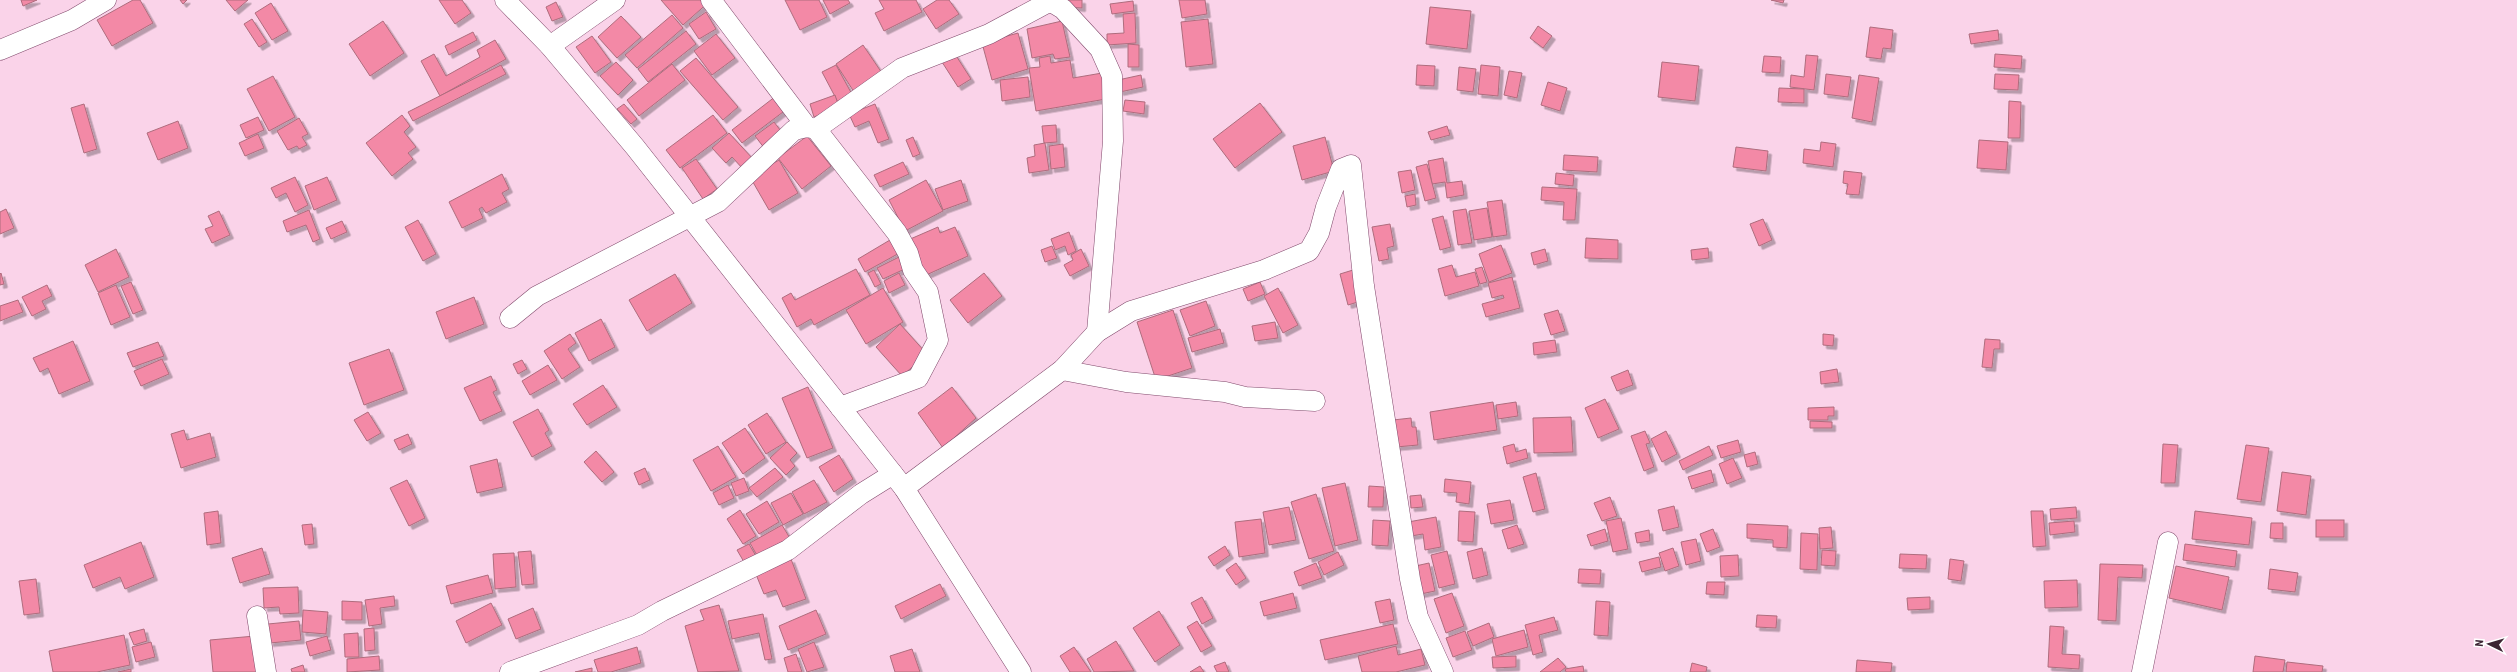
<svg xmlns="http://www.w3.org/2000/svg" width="2517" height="672" viewBox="0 0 2517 672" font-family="'Roboto Condensed',sans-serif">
	<defs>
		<filter id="shadow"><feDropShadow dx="3.5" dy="3.5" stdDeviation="0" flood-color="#0004"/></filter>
	</defs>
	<rect width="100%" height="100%" fill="#fad3e9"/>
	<g fill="#f389a6" stroke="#ae6c7d" filter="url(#shadow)">
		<polygon points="21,0 37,0 23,6"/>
		<polygon points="133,0 140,0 153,23 112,46 97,20"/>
		<polygon points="180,0 187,0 183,4"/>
		<polygon points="226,0 248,0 235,11"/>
		<polygon points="439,0 462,0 471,13 455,24"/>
		<polygon points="661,0 709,0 710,1 683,25"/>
		<polygon points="785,0 819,0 827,17 800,30"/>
		<polygon points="823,0 848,0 850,3 830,14"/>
		<polygon points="879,0 916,0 922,12 884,31 875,13 884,9"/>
		<polygon points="937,0 949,0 959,14 936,29 923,9"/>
		<polygon points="1064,0 1082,0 1082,8 1064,7"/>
		<polygon points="1179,0 1205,0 1207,14 1182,18"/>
		<polygon points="1771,0 1784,0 1783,3"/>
		<polygon points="1133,1 1134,11 1112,14 1110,4"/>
		<polygon points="556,2 563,17 552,21 546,7"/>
		<polygon points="271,3 288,31 272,40 255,13"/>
		<polygon points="1430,7 1471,11 1467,49 1426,44"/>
		<polygon points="706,12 716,29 699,39 689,24"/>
		<polygon points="1135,13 1136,43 1107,45 1107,34 1124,33 1123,14"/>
		<polygon points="672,15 683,28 637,68 625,55"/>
		<polygon points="621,16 641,37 617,58 598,37"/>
		<polygon points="252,19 267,42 259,47 244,24"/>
		<polygon points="1208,19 1213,64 1186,67 1181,22"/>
		<polygon points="383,21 404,53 370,76 349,44"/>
		<polygon points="1062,21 1070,57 1055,59 1053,54 1032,58 1027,29"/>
		<polygon points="1538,26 1552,36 1543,48 1530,38"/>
		<polygon points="1870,27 1893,30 1891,49 1883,48 1881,59 1866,57"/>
		<polygon points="1998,30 1999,40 1971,44 1969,34"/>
		<polygon points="686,31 696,44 648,82 638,69"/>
		<polygon points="473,32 477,40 449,55 445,46"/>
		<polygon points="1018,33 1028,69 992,80 982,43"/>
		<polygon points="716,34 735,58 712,75 694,51"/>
		<polygon points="592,36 611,62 595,73 576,47"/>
		<polygon points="495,40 506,59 440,96 421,61 434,54 446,76 480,57 477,50"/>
		<polygon points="1128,44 1139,45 1139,67 1128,67"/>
		<polygon points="863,45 884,76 856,95 836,64"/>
		<polygon points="955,54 971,79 958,87 942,62"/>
		<polygon points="1995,54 2022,56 2021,69 1994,67"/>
		<polygon points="1806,55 1818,56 1814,90 1790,87 1791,75 1804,77"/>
		<polygon points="1050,56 1051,63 1070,60 1073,78 1108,72 1112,98 1036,111 1029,68 1040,67 1039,58"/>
		<polygon points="1764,56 1781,57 1780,73 1762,72"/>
		<polygon points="696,58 738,107 723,120 680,71"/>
		<polygon points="616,62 633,80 618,95 600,76"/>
		<polygon points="1662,62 1699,66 1695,101 1658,97"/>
		<polygon points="672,64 685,80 639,116 627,100"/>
		<polygon points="501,65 506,74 413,121 408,112"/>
		<polygon points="836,65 854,98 840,106 822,72"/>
		<polygon points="1417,65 1435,66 1434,86 1416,85"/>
		<polygon points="1481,65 1500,67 1498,96 1478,94"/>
		<polygon points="1459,67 1476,69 1473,92 1457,90"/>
		<polygon points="1509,71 1522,73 1517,98 1504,95"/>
		<polygon points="1826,74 1851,77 1848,97 1824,94"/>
		<polygon points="1995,74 2019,75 2018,90 1994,89"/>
		<polygon points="1141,75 1143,87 1120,92 1118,80"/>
		<polygon points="1859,75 1879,78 1872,122 1852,118"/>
		<polygon points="273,76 295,117 269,131 247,89"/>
		<polygon points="1028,77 1030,97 1002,101 1000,80"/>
		<polygon points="1548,82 1567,88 1560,111 1541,105"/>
		<polygon points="1779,88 1804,89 1804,103 1778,102"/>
		<polygon points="835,95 839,107 814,117 810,104"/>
		<polygon points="776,96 787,109 742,143 732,130"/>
		<polygon points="1125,100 1145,102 1144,114 1123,111"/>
		<polygon points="2009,101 2021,102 2020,138 2008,138"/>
		<polygon points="1260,103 1282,132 1235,168 1213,139"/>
		<polygon points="84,104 97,149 84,153 71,108"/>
		<polygon points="624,104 637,119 631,124 617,109"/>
		<polygon points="875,104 889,139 878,143 869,121 855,127 849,114"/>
		<polygon points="402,115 410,126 404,132 416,147 408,153 413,159 392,176 366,143"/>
		<polygon points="713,115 727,133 680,168 666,150"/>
		<polygon points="258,117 264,130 246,138 240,125"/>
		<polygon points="299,118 308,134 302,137 307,145 299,149 297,146 288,150 277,131"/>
		<polygon points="178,121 188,148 158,160 147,133"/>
		<polygon points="774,122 784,135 765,149 755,136"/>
		<polygon points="1056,125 1057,142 1044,143 1042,126"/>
		<polygon points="1447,126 1450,135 1431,140 1428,132"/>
		<polygon points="729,133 754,160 744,170 732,157 726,163 712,148"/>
		<polygon points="258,134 264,148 245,156 239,143"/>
		<polygon points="807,136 831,166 802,189 778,158"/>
		<polygon points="913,137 920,154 913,157 906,140"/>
		<polygon points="1325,137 1334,171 1302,180 1293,146"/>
		<polygon points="1979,140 2008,142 2006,170 1977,168"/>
		<polygon points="1821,142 1836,144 1833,167 1803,163 1804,149 1820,151"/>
		<polygon points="1045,143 1049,170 1029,173 1027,158 1035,156 1034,145"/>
		<polygon points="1063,144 1065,167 1051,169 1049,146"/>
		<polygon points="1736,147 1768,151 1766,171 1733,167"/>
		<polygon points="1564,155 1598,157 1597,172 1563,170"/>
		<polygon points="1443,158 1447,183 1462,181 1464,195 1447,198 1445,182 1432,184 1428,161"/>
		<polygon points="696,159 717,189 703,199 682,168"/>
		<polygon points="779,160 798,193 769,210 750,177"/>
		<polygon points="903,162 909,174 880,187 874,175"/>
		<polygon points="1427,164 1436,198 1425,201 1416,167"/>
		<polygon points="1411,170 1415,190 1402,193 1398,172"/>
		<polygon points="1844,171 1862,173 1859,195 1846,194 1848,184 1843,183"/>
		<polygon points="1556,173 1574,175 1573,186 1555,184"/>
		<polygon points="502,174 509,189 502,193 507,202 486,213 482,207 479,209 483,218 462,228 449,202"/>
		<polygon points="295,177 308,205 295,212 286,193 276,198 271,188"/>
		<polygon points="327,177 337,200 314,210 305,186"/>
		<polygon points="926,180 943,211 905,231 889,200"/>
		<polygon points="961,180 968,201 943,210 935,189"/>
		<polygon points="1542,187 1577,189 1575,220 1563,220 1564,202 1541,200"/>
		<polygon points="1415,194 1416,205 1407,207 1405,196"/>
		<polygon points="1502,200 1507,235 1493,237 1487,202"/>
		<polygon points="1487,208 1492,237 1474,240 1469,211"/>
		<polygon points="6,209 14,228 0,234 0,212"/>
		<polygon points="1466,209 1472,243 1458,245 1453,211"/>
		<polygon points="309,210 320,239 313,242 306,225 287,232 283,221"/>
		<polygon points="219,211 230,235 212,243 205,229 213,226 208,216"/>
		<polygon points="1443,216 1451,247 1440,250 1432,219"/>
		<polygon points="1763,219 1772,240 1759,246 1750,224"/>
		<polygon points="418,220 436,254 423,261 405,227"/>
		<polygon points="342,221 347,232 331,239 326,228"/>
		<polygon points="1390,224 1394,246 1387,248 1389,259 1379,261 1372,227"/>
		<polygon points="938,227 940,233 955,227 968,256 924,276 908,240"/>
		<polygon points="1069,232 1076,251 1068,255 1065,246 1055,250 1051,239"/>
		<polygon points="895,237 903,251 865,272 858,259"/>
		<polygon points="1586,238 1618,240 1618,259 1585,258"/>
		<polygon points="1501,245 1512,273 1489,282 1479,254"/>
		<polygon points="1052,246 1057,258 1045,262 1041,250"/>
		<polygon points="1708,248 1709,258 1692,260 1691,250"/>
		<polygon points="116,249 129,277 98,292 85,265"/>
		<polygon points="1081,249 1089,266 1070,276 1064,265 1073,260 1071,255"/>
		<polygon points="1545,249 1548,261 1534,265 1531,253"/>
		<polygon points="903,255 909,267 883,279 877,268"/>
		<polygon points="1452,265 1456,277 1475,272 1479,286 1445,296 1438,269"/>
		<polygon points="1482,267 1487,282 1480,284 1475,269"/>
		<polygon points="856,269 870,295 814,325 811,319 797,327 782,298 791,293 795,300"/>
		<polygon points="874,270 881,284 875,287 868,273"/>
		<polygon points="1353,270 1361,301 1348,305 1340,274"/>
		<polygon points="1,273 4,284 0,285 0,274"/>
		<polygon points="899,273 905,285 889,293 884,281"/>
		<polygon points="984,273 1002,296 968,323 950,300"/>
		<polygon points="675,274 692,303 647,331 629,300"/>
		<polygon points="1512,277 1520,308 1486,317 1482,304 1504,298 1503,295 1492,298 1488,283"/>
		<polygon points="131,282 143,310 133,314 121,286"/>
		<polygon points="1260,282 1265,294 1248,301 1243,289"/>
		<polygon points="47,285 52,296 42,301 46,309 32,316 22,297"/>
		<polygon points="116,285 130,317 111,325 98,293"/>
		<polygon points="883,288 903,322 866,344 846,310"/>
		<polygon points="1278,288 1298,325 1283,333 1264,296"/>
		<polygon points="474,297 484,324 446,339 436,312"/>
		<polygon points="18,300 23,312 0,321 0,306"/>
		<polygon points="1206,301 1215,326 1190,336 1180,310"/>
		<polygon points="1173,310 1192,368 1156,380 1137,322"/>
		<polygon points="1558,310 1565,331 1551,335 1544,314"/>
		<polygon points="601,319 615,347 589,361 575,333"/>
		<polygon points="1275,322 1278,338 1255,341 1252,326"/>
		<polygon points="900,324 927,354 902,376 876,347"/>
		<polygon points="1220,329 1224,343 1192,352 1188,338"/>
		<polygon points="570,334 576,343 568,349 580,367 562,379 544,351"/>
		<polygon points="1823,334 1834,335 1833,346 1823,345"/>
		<polygon points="1985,339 2000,340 2000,349 1994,349 1992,368 1982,367"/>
		<polygon points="1555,340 1557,352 1534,355 1533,343"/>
		<polygon points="73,341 90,381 59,394 48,368 40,372 33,358"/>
		<polygon points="158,342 164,356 133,367 127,353"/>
		<polygon points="389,349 404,390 364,405 349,363"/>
		<polygon points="162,359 169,374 141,386 134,371"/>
		<polygon points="522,360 527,369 518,374 513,364"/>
		<polygon points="548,365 557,380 530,395 522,381"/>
		<polygon points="1837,369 1839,382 1821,384 1820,372"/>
		<polygon points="1628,370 1633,385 1617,391 1611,377"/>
		<polygon points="491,376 497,390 493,392 502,411 480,421 464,388"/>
		<polygon points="603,385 617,407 587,425 573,404"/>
		<polygon points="808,387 833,448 807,458 782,398"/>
		<polygon points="952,387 976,418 943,448 918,413"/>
		<polygon points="1605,399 1619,429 1598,438 1585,408"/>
		<polygon points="1493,402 1497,430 1434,440 1430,412"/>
		<polygon points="1516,402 1518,416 1498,419 1496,405"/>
		<polygon points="1834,407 1834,416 1828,416 1828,420 1808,420 1808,408"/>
		<polygon points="538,409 549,430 545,433 552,446 532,457 513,422"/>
		<polygon points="368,412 381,433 367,441 354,420"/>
		<polygon points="767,413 786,442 766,454 748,425"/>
		<polygon points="1571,417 1573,452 1534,453 1533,418"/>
		<polygon points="1411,418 1412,427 1416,427 1418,445 1396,447 1393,420"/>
		<polygon points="1810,421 1832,422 1832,428 1810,428"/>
		<polygon points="745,428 765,458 743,474 722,443"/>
		<polygon points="184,430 187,440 210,433 216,457 181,468 171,434"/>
		<polygon points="1645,431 1650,443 1646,444 1654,467 1644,471 1631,436"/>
		<polygon points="1666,431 1677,454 1662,462 1651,439"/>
		<polygon points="408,434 412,444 399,450 394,440"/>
		<polygon points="1738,440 1741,452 1721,458 1717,446"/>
		<polygon points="787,442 797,453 790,460 795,466 786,475 770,458"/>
		<polygon points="1514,444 1516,452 1526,449 1528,458 1507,464 1503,447"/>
		<polygon points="2163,444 2178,445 2175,483 2161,483"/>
		<polygon points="2246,445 2269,448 2261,502 2237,499"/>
		<polygon points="718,446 736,477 711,491 693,460"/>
		<polygon points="1709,446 1713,455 1683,470 1679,461"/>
		<polygon points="596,451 614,472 602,482 584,462"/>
		<polygon points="1755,452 1758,464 1747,467 1744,455"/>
		<polygon points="839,455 853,479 834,492 819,467"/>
		<polygon points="1733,458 1742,478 1727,484 1719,464"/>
		<polygon points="497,459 503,487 477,493 470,466"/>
		<polygon points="645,468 650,480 639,485 634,473"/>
		<polygon points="775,468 783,477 757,497 749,488"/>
		<polygon points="1711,470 1714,482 1692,489 1688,477"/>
		<polygon points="2282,472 2311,476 2306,515 2277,511"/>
		<polygon points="1536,473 1545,509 1533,512 1523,477"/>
		<polygon points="744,478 749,491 736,496 731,483"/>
		<polygon points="1445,479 1471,482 1469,504 1456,502 1457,493 1444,492"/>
		<polygon points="407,480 425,518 409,526 390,488"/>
		<polygon points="814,480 827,502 804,514 792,492"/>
		<polygon points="1345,483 1358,540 1335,546 1322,488"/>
		<polygon points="728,485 734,498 719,505 713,493"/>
		<polygon points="1369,486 1384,487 1383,507 1368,507"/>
		<polygon points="791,493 803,514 783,525 771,503"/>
		<polygon points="1316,494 1334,551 1309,559 1291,502"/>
		<polygon points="1421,495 1423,507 1411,508 1410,496"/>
		<polygon points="1610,497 1617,516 1602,521 1594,503"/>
		<polygon points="1510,500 1514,520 1491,524 1487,504"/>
		<polygon points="767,501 779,522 759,534 746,514"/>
		<polygon points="1674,506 1679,527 1663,531 1658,510"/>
		<polygon points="1289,507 1296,540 1269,545 1263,512"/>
		<polygon points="2076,507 2077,518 2051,520 2050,509"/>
		<polygon points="740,510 756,536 743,544 727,519"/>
		<polygon points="218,511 221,543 207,545 204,513"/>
		<polygon points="1459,511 1475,512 1473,542 1458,541"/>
		<polygon points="2031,511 2043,511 2046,546 2033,547"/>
		<polygon points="2195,511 2252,518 2249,545 2192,539"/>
		<polygon points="1436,517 1441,547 1425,550 1423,534 1411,536 1408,522"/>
		<polygon points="1621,518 1628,549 1613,552 1606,521"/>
		<polygon points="1261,519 1265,553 1239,557 1235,522"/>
		<polygon points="1373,520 1390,521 1388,546 1372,545"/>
		<rect x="2316" y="520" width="28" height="17"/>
		<polygon points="2074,521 2075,532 2050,535 2049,523"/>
		<polygon points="2271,523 2283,523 2283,539 2270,538"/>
		<polygon points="312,524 314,544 305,545 302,525"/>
		<polygon points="1747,524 1788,526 1787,548 1773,547 1773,540 1747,538"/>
		<polygon points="782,525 791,540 759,559 750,543"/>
		<polygon points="1517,525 1524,544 1508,549 1502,530"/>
		<polygon points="1831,527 1833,548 1820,549 1819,528"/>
		<polygon points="1605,529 1608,541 1591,546 1587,535"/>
		<polygon points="1713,529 1720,547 1707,552 1700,534"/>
		<polygon points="1649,530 1650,541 1637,543 1635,533"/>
		<polygon points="1801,533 1818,534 1817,570 1800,569"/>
		<polygon points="1696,539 1701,561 1686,565 1681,542"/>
		<polygon points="141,542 154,577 125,589 120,577 93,588 84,565"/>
		<polygon points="749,544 756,556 744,562 737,550"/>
		<polygon points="2185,544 2237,551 2235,567 2183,560"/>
		<polygon points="1225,546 1230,555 1214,566 1208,557"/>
		<polygon points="262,548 270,574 240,583 232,558"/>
		<polygon points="1482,548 1488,575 1473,579 1467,552"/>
		<polygon points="1673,548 1679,566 1665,571 1659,553"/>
		<polygon points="1822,550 1836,551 1835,566 1821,565"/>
		<polygon points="531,551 534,584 522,585 518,552"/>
		<polygon points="1447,551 1455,584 1439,588 1431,555"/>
		<polygon points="1338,552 1344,565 1324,575 1318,562"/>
		<polygon points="514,553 516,587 495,589 493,554"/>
		<polygon points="1900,554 1927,555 1926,569 1899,568"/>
		<polygon points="1738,555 1739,576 1721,577 1720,556"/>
		<polygon points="1659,557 1661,567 1642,572 1639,562"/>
		<polygon points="791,559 806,599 783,607 776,590 764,594 755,572"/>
		<polygon points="1950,559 1964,561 1961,581 1948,579"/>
		<polygon points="1236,563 1246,578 1236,585 1226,570"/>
		<polygon points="1316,563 1322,578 1299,586 1294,572"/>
		<polygon points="1429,563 1435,591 1416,595 1411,567"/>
		<polygon points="2100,564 2143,565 2142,578 2118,577 2116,621 2098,620"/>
		<polygon points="2176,566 2229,577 2222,610 2169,598"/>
		<polygon points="1579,569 1601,570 1600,584 1578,583"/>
		<polygon points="2270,569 2298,573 2295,592 2268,589"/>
		<polygon points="488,575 493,593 451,604 446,586"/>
		<polygon points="36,579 40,613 24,615 19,581"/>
		<polygon points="2077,580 2078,607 2045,608 2044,581"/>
		<polygon points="1707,582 1725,582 1724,595 1706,594"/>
		<polygon points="940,584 946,596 901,619 895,606"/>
		<polygon points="298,587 299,613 280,614 279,607 264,608 263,588"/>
		<polygon points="1293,593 1297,608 1264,616 1260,602"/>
		<polygon points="1452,593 1464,626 1446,633 1434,599"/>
		<polygon points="394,596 395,606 380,608 382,624 369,626 365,600"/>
		<polygon points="1202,597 1213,618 1202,624 1191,603"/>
		<polygon points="1930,597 1930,609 1908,610 1907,598"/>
		<polygon points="1390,599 1394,620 1380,623 1375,602"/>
		<polygon points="342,601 362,602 362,620 342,620"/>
		<polygon points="1596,601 1610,602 1608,636 1594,635"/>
		<polygon points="491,603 502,625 466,643 456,621"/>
		<polygon points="719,605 739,671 698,672 685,626 704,620 700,610"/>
		<polygon points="533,608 541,629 516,639 508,619"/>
		<polygon points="303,610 328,612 326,634 302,632"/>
		<polygon points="816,610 826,634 788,650 779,626"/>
		<polygon points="1159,611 1180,645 1155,662 1133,628"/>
		<polygon points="763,614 772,659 765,660 759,633 732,639 728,621"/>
		<polygon points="1757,615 1777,616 1776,628 1756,627"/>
		<polygon points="1554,617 1558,630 1539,635 1543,652 1533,655 1525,625"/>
		<polygon points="299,621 301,640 270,643 268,624"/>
		<polygon points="1197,621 1212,646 1201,652 1187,627"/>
		<polygon points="1489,623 1494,637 1473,646 1467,632"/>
		<polygon points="1393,624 1398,644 1325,660 1320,640"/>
		<polygon points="2050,626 2064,627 2062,654 2080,655 2079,669 2048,667"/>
		<polygon points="374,628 375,650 365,651 364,629"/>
		<polygon points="144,629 147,641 134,645 129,633"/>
		<polygon points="1524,630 1528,647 1496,656 1492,639"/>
		<polygon points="1465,631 1472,650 1453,657 1446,638"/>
		<polygon points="358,633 359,657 345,657 344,634"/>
		<polygon points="124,635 130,665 97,672 53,672 49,651"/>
		<polygon points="255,636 258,672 213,672 210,640"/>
		<polygon points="327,636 331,650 310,656 306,642"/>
		<polygon points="1116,641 1134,671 1094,672 1087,659"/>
		<polygon points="151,642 155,657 136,662 132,647"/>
		<polygon points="814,642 824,667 807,672 798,649"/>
		<polygon points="1396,646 1398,655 1421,649 1425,665 1396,672 1362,672 1358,656"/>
		<polygon points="637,647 641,663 611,672 598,672 594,660"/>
		<polygon points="1074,647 1091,672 1070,672 1060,656"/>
		<polygon points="912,649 920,672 895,672 890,656"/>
		<polygon points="796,654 802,672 788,672 784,658"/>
		<polygon points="379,656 380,670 347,672 347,659"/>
		<polygon points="1516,656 1516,667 1493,668 1492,657"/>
		<polygon points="2255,656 2285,660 2283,672 2253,672"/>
		<polygon points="1558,658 1566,667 1560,672 1540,672"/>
		<polygon points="1857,660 1892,663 1891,672 1856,672"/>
		<polygon points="1225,662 1229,672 1217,672 1214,666"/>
		<polygon points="2287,662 2323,666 2322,672 2286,672"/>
		<polygon points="1692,663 1707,667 1706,672 1690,672"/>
		<polygon points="303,665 305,672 292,672 291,669"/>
		<polygon points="1200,666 1204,672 1190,672"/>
		<polygon points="1583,666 1584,672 1566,672 1565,669"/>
		<polygon points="592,668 592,672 575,672"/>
		<polygon points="131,669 131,672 118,672"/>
	</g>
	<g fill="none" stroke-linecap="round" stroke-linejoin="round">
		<g stroke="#814a6c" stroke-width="21">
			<g id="minor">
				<polyline points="505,0 550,46 635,147 904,488 1021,672"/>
				<polyline points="711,0 807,127"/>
				<polyline points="550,46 615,0"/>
				<polyline points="0,50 72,20 106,0"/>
				<polyline points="816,129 902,68 989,34 1047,3 1053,3 1063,9 1100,49 1112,76 1113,141 1097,332"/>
				<polyline points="510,318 537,296 718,202 794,130 807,127 816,129 897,233 908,253 913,270 928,292 938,340 918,378 840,407"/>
				<polyline points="1062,370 1126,382 1225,392 1245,397 1315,401"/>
				<polyline points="904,488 1062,370 1097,332 1131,311 1264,270 1309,251 1319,233 1326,207 1341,169 1351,165 1364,286 1410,579 1418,617 1443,672"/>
				<polyline points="257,616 266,672"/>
				<polyline points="510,672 638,625 662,611 788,550 861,494 893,474"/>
				<polyline points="2142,672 2168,542"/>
			</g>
		</g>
		<use href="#minor" stroke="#fff" stroke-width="20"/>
	</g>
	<g transform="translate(2489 644) rotate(275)" stroke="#ffffff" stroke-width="3" paint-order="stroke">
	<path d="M0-3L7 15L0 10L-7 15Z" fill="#3c2433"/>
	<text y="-6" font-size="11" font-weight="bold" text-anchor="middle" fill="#3c2433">N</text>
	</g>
</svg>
